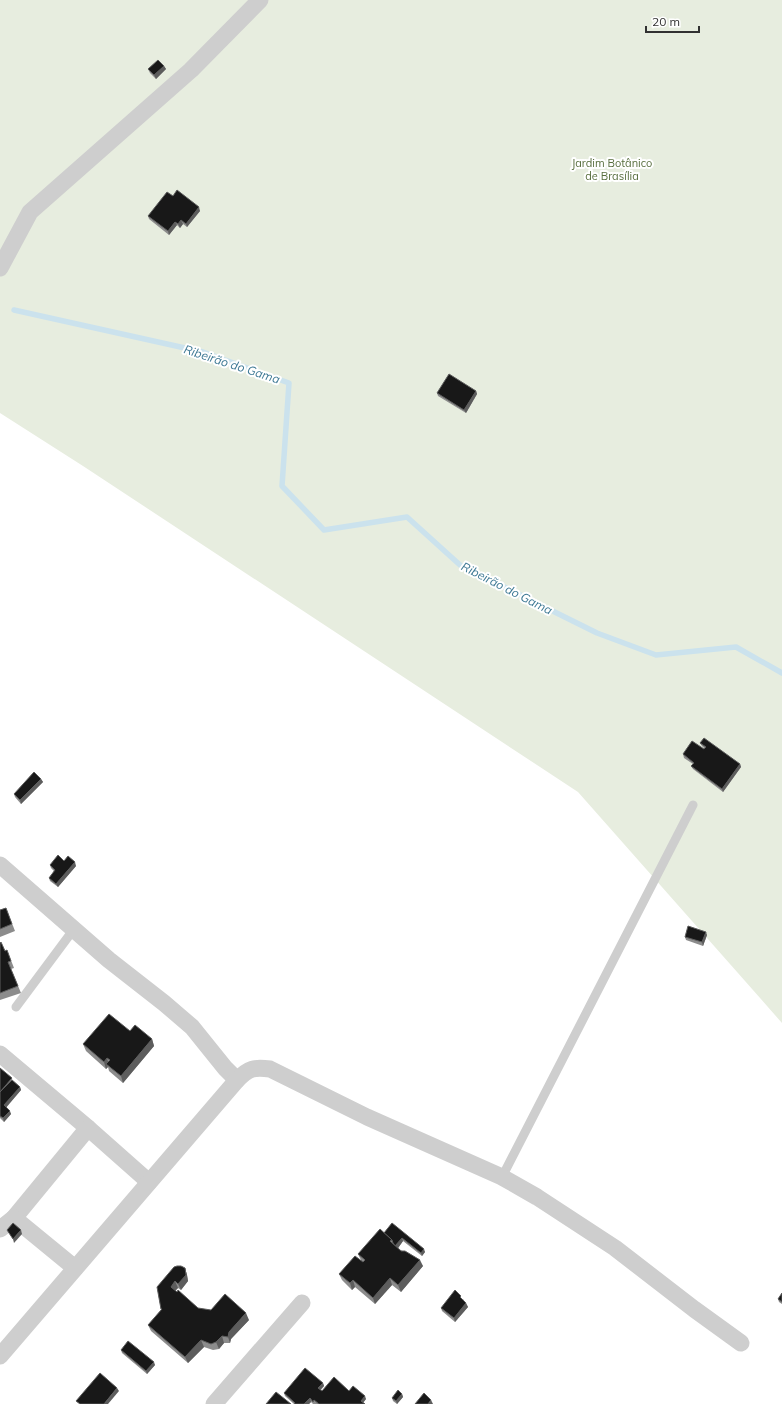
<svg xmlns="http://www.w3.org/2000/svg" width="782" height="1404" viewBox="0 0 782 1404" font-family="Mulish,sans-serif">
	<rect width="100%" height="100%" fill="#fff"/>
	<polygon fill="#e7eddf" points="0,0 782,0 782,1023 578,792 83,466 0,413"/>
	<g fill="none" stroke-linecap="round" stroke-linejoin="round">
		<polyline stroke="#cbe2ed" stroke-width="5.5" points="14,310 203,352 289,383 282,486 324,530 407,517 460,565 597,633 656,655 736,647 782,673"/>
		<g stroke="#cecece" stroke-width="9">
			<polyline points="16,1007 74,929"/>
			<polyline points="502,1177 693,805"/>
		</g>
		<g stroke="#cecece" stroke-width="17">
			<polyline points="0,268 30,212 191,70 260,0"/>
			<polyline points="0,865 109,960 164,1003 192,1027 225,1068 237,1080"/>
			<polyline points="0,1054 88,1128 149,1182"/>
			<polyline points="14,1218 88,1128"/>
			<polyline points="0,1229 14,1218 75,1268"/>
			<path d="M0 1356 237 1080C249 1068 254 1067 270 1069L367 1117 502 1177 537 1197 615 1248 694 1309 741 1343"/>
			<polyline points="214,1404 302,1303"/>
		</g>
	</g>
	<g fill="#8c8c8c">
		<polygon points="164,66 166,69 156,79 150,73 148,69"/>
		<polygon points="173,196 200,211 187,227 183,224 180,228 177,225 169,235 149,219 148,216"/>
		<polygon points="476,391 477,394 466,413 438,396 437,393"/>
		<polygon points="700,743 740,764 741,767 723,792 693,769 691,766 693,764 684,758 683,754 704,749 704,748 702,746"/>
		<polygon points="41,779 43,782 21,804 15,797 14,794"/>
		<polygon points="64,861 76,866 58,887 50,881 49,878 54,871 51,868 50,865"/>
		<polygon points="6,908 15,931 0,937 0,910"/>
		<polygon points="707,935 703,946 686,940 685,937"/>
		<polygon points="0,943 5,951 7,950 14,968 11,969 21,993 0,1000"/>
		<polygon points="130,1031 152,1039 154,1046 123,1083 109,1071 108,1067 106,1069 86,1051 83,1044"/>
		<polygon points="0,1068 20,1087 21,1090 6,1107 11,1114 4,1122 0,1118"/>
		<polygon points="392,1223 425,1252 422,1256 403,1241 398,1248 423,1266 401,1292 392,1285 375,1304 355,1287 352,1290 342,1280 339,1274 361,1260 358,1254 384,1233"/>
		<polygon points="185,1268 187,1275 188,1281 181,1290 178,1288 175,1291 198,1308 249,1320 231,1339 230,1343 224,1343 219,1349 213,1350 204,1347 188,1363 151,1331 148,1325 161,1310 157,1287"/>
		<polygon points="782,1293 782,1304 779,1302 778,1299"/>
		<polygon points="463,1299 468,1307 455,1322 442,1311 441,1308"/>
		<polygon points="121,1350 155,1365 147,1374 122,1353"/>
		<polygon points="323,1383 324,1386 321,1390 322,1391 349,1391 366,1399 363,1403 365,1404 313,1404 311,1402 309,1404 294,1404 285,1396 284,1393"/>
		<polygon points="402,1394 403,1397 397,1404 393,1401 392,1398"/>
	</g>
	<g fill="#5d5d5d">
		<polygon points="164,66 166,69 156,79 154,75"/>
		<polygon points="199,207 200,211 187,227 186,224"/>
		<polygon points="181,220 183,224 180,228 178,224"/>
		<polygon points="175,222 177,225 169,235 168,231"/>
		<polygon points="476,391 477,394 466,413 464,410"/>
		<polygon points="740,764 741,767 723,792 722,789"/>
		<polygon points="41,779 43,782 21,804 20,800"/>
		<polygon points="75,862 76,866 58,887 56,884"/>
		<polygon points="706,932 707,935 703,946 702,942"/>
		<polygon points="152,1039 154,1046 123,1083 121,1076"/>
		<polygon points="107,1058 109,1065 106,1064 108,1067 106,1069 104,1062"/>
		<polygon points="20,1087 21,1090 5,1109 4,1105"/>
		<polygon points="10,1111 11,1114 4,1122 3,1118"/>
		<polygon points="21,1230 22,1234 14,1243 13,1239"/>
		<polygon points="402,1238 403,1241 396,1251 394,1247"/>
		<polygon points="424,1249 425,1252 422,1256 421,1253"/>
		<polygon points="420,1260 423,1266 401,1292 398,1285"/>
		<polygon points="185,1268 187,1275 188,1281 181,1290 178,1284"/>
		<polygon points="390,1278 392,1285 375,1304 373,1298"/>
		<polygon points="353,1280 355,1287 352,1290 350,1283"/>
		<polygon points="175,1281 178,1288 173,1293 171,1287"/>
		<polygon points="466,1303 468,1307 455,1322 454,1318"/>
		<polygon points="246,1313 249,1320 231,1339 230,1343 228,1337 229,1332"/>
		<polygon points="222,1336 224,1343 219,1349 216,1342"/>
		<polygon points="201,1340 204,1347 188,1363 185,1357"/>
		<polygon points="154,1362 155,1365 147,1374 146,1371"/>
		<polygon points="323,1383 324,1386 319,1391 318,1388"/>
		<polygon points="117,1388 119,1391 108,1404 104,1404"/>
		<polygon points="402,1394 403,1397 397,1404 396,1401"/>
		<polygon points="365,1396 366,1399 362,1404 361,1401"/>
		<polygon points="310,1398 311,1402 309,1404 304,1404"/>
		<polygon points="431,1400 433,1404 428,1404"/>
	</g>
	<g fill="#181818" stroke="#5d5d5d">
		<polygon points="158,60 164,66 154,75 148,69"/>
		<polygon points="177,190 199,207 186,224 181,220 178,224 175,222 168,231 148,216 167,192 173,196"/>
		<polygon points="449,374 476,391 464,410 437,393"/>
		<polygon points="704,738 740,764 722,789 691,766 694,763 683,754 692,741 704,749 706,747 700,743"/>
		<polygon points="34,772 41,779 20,800 14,794"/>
		<polygon points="58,855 64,861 68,856 75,862 56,884 49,878 55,870 50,865"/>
		<polygon points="6,908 12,924 0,929 0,910"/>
		<polygon points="688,926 706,932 702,942 685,937"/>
		<polygon points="1,942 5,951 7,950 11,961 8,962 18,986 0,993 0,943"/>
		<polygon points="109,1014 130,1031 135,1025 152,1039 121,1076 106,1064 110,1060 107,1058 104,1062 83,1044"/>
		<polygon points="0,1068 12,1078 0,1092"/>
		<polygon points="12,1080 20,1087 4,1105 10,1111 3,1118 0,1116 0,1092"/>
		<polygon points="13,1223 21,1230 13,1239 7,1230"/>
		<polygon points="392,1223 424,1249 421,1253 402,1238 395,1246 393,1243 392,1240 384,1233"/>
		<polygon points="380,1229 392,1240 390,1241 401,1251 405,1251 420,1260 398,1285 390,1278 373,1298 353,1280 350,1283 339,1274 355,1256 363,1262 365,1260 358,1254"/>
		<polygon points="177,1266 181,1266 185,1268 186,1275 178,1284 175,1281 171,1287 177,1292 178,1290 198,1308 211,1310 225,1294 246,1313 229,1332 228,1337 222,1336 216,1342 211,1344 201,1340 185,1357 148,1325 162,1309 161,1309 157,1287 174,1267"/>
		<polygon points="455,1290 461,1296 460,1297 466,1303 454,1318 441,1308"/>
		<polygon points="782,1293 782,1302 778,1299"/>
		<polygon points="128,1341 154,1362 146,1371 121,1350"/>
		<polygon points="305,1368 323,1383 318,1388 322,1391 334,1377 349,1391 353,1386 365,1396 361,1401 365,1404 319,1404 314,1400 313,1402 310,1398 304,1404 294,1404 295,1403 284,1393"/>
		<polygon points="100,1373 117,1388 104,1404 80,1404 76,1401"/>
		<polygon points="398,1390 402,1394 396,1401 392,1398"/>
		<polygon points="276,1392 291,1404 266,1404"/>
		<polygon points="424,1393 431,1400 428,1404 415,1404"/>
	</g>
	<g text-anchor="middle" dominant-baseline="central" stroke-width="4" stroke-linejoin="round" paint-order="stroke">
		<g font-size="11" fill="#576d3d" stroke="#fff">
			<text x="612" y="163">Jardim Botânico<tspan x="612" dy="13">de Brasília</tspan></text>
		</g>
		<g font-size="12" font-style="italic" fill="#3d7894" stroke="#fff">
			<text transform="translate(232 364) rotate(18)">Ribeirão do Gama</text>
			<text transform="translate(507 588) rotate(27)">Ribeirão do Gama</text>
		</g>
	</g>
	<path d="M646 26v6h53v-6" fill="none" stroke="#313131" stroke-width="2"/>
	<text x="652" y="26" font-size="12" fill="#313131" stroke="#ffffff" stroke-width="3" paint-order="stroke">20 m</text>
</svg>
